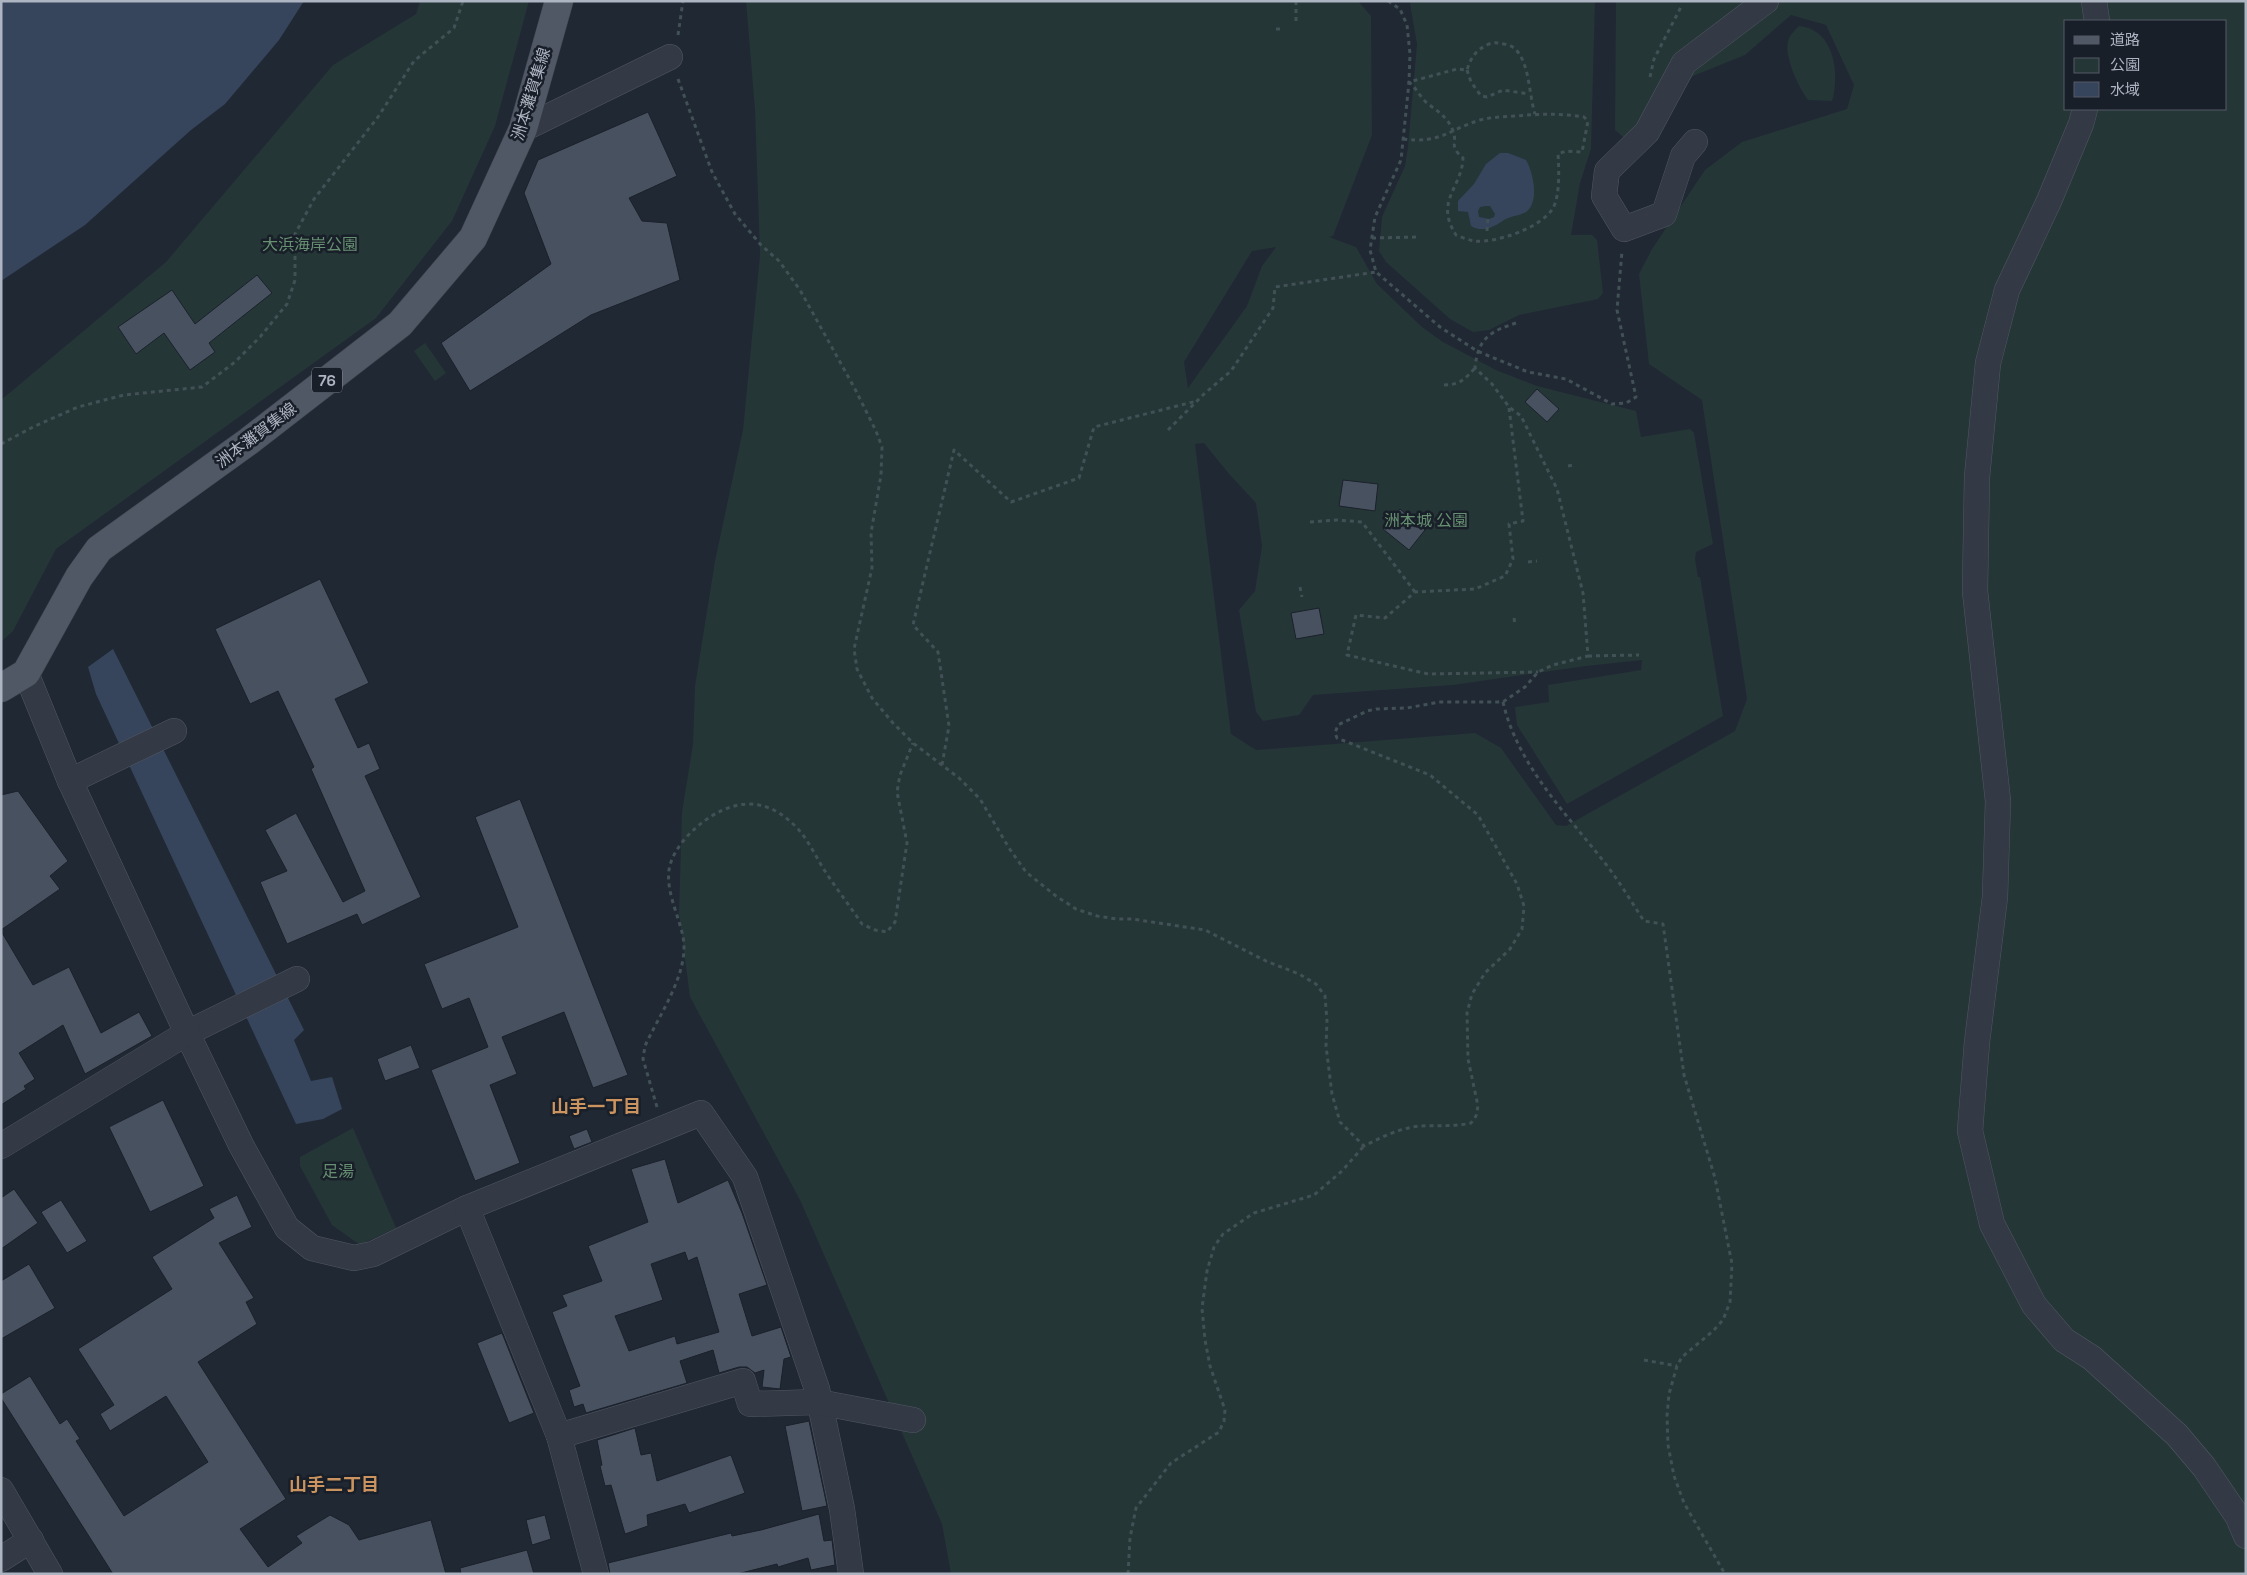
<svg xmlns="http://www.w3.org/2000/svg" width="2247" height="1575" viewBox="0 0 2247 1575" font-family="'Space Grotesk','Noto Sans JP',sans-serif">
	<rect width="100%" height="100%" fill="#202834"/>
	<g fill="#253637" fill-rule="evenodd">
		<polygon points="420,1 529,1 495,126 452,221 376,318 56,549 13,631 1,642 1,400 166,262 333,65 416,14"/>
		<path d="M746 1H1358L1371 16 1372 135 1333 236 1329 237 1356 247 1377 284 1422 327 1443 342 1496 370 1537 386 1636 411 1641 437 1690 429 1694 433 1713 544 1696 552 1695 559 1698 577H1700L1723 716 1567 804 1517 725 1515 707 1549 702 1548 685 1641 670 1642 660 1586 666 1453 685 1313 695 1299 715 1263 721 1256 712 1239 610 1255 591 1262 546 1256 503 1229 474 1204 443 1195 444 1231 734 1256 750 1475 733 1501 748 1556 825 1566 826 1735 731 1747 699 1702 400 1649 364 1639 274 1652 249 1705 170 1742 142 1847 109 1854 85 1826 25 1791 15 1745 55 1693 76 1637 149 1615 130 1616 1H2246V1574H951L942 1524 800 1200 690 997 679 913 682 812 693 744 695 686 715 561 743 430 760 255 755 110ZM2066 21H2226V109H2066ZM1276 247 1262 266 1247 306 1188 388 1184 362 1252 251Z"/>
		<polygon points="1411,1 1595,1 1591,149 1580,183 1571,235 1592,235 1597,240 1603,293 1598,299 1519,315 1489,330 1473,332 1450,319 1386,262 1379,251 1382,217 1405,166 1408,147 1417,44 1410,4"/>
		<path d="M1799 26C1834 29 1840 73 1832 101L1808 100C1799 88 1782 54 1789 38 1791 34 1796 29 1799 26Z"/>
		<polygon points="425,343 446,373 435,381 414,351"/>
		<polygon points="353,1128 396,1228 360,1245 332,1225 300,1166 300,1157"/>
	</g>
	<g fill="#36455c" fill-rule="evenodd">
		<polygon points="1,1 304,1 279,40 225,104 191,130 85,225 1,281"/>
		<path d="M1500 153H1508L1526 160C1533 172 1540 202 1526 212 1519 216 1510 216 1504 220 1494 227 1483 233 1471 226L1468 212 1458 211V201L1474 184 1486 164ZM1486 206H1490L1495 214 1494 217 1489 219 1479 217 1478 211 1480 207Z"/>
		<polygon points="113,649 304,1030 294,1040 311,1081 332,1077 342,1109 323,1119 296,1124 96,694 88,667"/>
	</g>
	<g fill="#485160" stroke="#1b212b" fill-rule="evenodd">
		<polygon points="648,112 677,176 629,198 642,221 667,223 680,280 591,315 470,391 441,343 551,264 524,193 538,160"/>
		<polygon points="257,275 272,293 209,343 215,352 190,370 164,333 136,354 118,327 172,290 195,324"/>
		<polygon points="1537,389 1559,409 1547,422 1525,402"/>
		<polygon points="1343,480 1378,484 1375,511 1339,506"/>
		<polygon points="1400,509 1425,530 1409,550 1383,529"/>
		<polygon points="320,579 369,683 335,699 358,748 369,743 380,769 365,776 421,897 362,925 357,914 287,944 260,882 287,871 265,830 296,813 343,902 365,891 311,769 314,767 278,691 250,704 215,629"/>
		<polygon points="1319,608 1324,634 1296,639 1291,613"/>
		<polygon points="18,791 68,861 50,876 60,889 1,930 1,795"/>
		<polygon points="520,799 628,1075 593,1088 564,1012 502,1037 517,1074 490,1085 520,1163 475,1181 431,1070 488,1047 469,998 442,1009 424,964 518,927 475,817"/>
		<polygon points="1,931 33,985 69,967 101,1033 139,1012 152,1036 85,1074 63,1025 19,1053 35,1079 24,1086 26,1089 1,1105"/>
		<polygon points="411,1045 420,1068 385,1081 377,1059"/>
		<polygon points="163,1100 204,1186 150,1212 109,1127"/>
		<polygon points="587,1129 592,1142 574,1149 569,1136"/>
		<path d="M665 1159 678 1203 728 1180 742 1213 767 1285 739 1294 752 1336 781 1327 791 1357 784 1359 780 1389 762 1387 764 1370 755 1373 747 1367H739L719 1373 713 1350 680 1361 687 1383 586 1413 583 1404 574 1407 569 1390 580 1386 552 1312 567 1306 562 1295 602 1281 588 1246 648 1222 631 1169ZM685 1252 688 1261 697 1257 719 1332 677 1344 675 1336 629 1351 615 1316 663 1300 651 1264Z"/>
		<polygon points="14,1189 38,1223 1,1249 1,1198"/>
		<polygon points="237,1195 252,1227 219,1243 254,1298 246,1302 257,1324 198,1362 286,1499 240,1529 268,1567 302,1543 296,1536 330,1515 349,1525 359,1540 431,1520 446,1574 113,1574 1,1398 1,1394 30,1376 60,1424 67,1419 80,1439 76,1441 124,1516 208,1462 166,1396 110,1431 100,1414 114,1405 78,1349 172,1289 152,1257 214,1218 209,1209"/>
		<polygon points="61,1200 87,1241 67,1253 41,1212"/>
		<polygon points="29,1264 55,1308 1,1339 1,1281"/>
		<polygon points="502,1333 534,1413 509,1423 477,1343"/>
		<polygon points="809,1421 827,1506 802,1511 785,1426"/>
		<polygon points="635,1428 641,1455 651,1453 657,1481 731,1455 745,1493 689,1513 685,1504 647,1515 648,1526 625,1534 611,1485 605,1486 600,1466 602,1465 597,1440"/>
		<polygon points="819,1514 824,1541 832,1540 835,1565 811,1570 808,1558 778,1567 777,1564 737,1574 610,1574 608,1563 731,1533 732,1536 761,1530"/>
		<polygon points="545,1515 551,1539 532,1545 526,1520"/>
		<polygon points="527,1550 534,1574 461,1574 460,1568"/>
	</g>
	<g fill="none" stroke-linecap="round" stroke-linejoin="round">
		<g stroke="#515763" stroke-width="26">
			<g id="minor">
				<polyline points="2094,1 2097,21"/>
				<polyline points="2085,109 2081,124 2049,201 2007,290 1988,363 1977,477 1975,591 1998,801 1995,897 1977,1042 1970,1131 1992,1224 2034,1305 2064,1340 2092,1358 2177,1435 2204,1467 2238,1517 2246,1536"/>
				<polyline points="523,129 670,57"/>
				<polyline points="1695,142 1683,156 1664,214 1624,229 1604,196 1607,171 1647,132 1684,63 1766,1"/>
				<polyline points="70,781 174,731"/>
				<polyline points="297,979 187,1033 241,1145 287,1228 312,1248 354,1258 373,1254 467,1208 701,1113 745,1177 817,1389 842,1509 851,1574"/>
				<polyline points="1,1146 187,1033 70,781 26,673"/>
				<polyline points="467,1208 559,1436 596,1574"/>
				<polyline points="559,1436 743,1381 750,1404 818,1402 913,1420"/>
				<polyline points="1,1490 50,1574"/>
				<polyline points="1,1559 31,1540"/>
			</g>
		</g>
		<g stroke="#3d434e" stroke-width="29">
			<polyline id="major" points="1,688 26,673 79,577 99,549 249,441 400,324 473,238 523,129 559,1"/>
		</g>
		<g stroke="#415155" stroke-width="3" stroke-dasharray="4 4" stroke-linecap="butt">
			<polyline points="1296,1 1296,25"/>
			<polyline points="1388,1 1400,9 1407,25 1410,54 1409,82 1401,160 1375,217 1370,250 1376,272 1440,327 1477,351 1528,372 1566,379 1612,404 1626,403 1636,397 1617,310 1622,251"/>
			<polyline points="1276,29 1280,29"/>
			<polyline points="678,35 683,1"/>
			<polyline points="1467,70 1471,82 1481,96 1487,97 1503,90 1529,94"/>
			<polyline points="1650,77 1654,59 1682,5"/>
			<path d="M678 79 712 172 735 214 761 245 779 261 800 290 855 389 876 431 882 447 881 475 871 533 872 568 854 649 857 669 872 698 893 723 913 743 959 778 980 799 1009 848 1026 872 1056 896 1076 909 1097 916 1117 919H1132L1205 930 1266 961 1299 974 1316 984 1325 996 1327 1021 1326 1046 1332 1094 1340 1122 1364 1146C1382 1137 1400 1128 1420 1126 1437 1125 1454 1127 1471 1123L1476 1116 1478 1106 1468 1059 1467 1013 1472 994 1485 973 1510 949 1522 929 1524 906 1517 884 1478 815 1430 775 1337 738 1335 733 1338 725 1367 711 1376 709 1407 708 1439 702H1503L1525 687 1538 672 1553 665 1588 656 1583 593 1557 489 1521 416 1509 407 1492 384 1475 368C1478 337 1491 331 1519 322"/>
			<path d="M1403 139C1440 144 1448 130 1480 120 1491 117 1503 117 1515 116 1541 114 1557 113 1584 117L1588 121 1582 152 1566 151 1558 154C1559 168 1560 196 1553 208 1541 228 1497 243 1474 241 1468 240 1461 237 1456 235 1434 201 1462 188 1463 158 1448 145 1458 143 1453 131 1448 117 1437 111 1427 103 1420 97 1417 89 1409 82L1457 69 1467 70C1471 57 1476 50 1489 44 1494 42 1498 43 1504 44 1530 47 1528 93 1535 114"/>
			<polyline points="1487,231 1488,217"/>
			<polyline points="1372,238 1418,237"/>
			<path d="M1444 385C1460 385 1465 379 1475 368"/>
			<polyline points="1509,408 1523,521 1509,524 1513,559 1505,576 1475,589 1415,592 1385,618 1356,615 1347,655 1428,674 1538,672"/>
			<polyline points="1168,430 1204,394 1231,371 1273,308 1275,287 1376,272"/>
			<polyline points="1,444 35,426 78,407 124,395 202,387 235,362 260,337 287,304 295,280 295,234 314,199 378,117 414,61 454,28 463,1"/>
			<polyline points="1568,466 1573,465"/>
			<polyline points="1310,522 1337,520 1362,522 1415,592"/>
			<polyline points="1528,562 1537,561"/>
			<polyline points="1300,587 1302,597"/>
			<polyline points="1514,618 1515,625"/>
			<polyline points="1588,656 1639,655"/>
			<path d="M1503 702C1518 767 1568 815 1608 867 1621 884 1632 903 1644 921L1663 924 1684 1075 1715 1178 1732 1264 1730 1302 1723 1320 1713 1331 1682 1357 1677 1366 1669 1394 1667 1416 1668 1445 1674 1476 1684 1503 1725 1574"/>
			<polyline points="942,765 949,726 938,652 913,625 954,450 1011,502 1079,478 1094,427 1197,401"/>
			<path d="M657 1107 643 1059 645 1046C659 1015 690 972 683 937 679 916 666 892 669 870 672 849 693 828 710 817 743 796 772 801 798 829 808 840 815 855 823 868 835 887 849 905 862 924L875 930 887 932 895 922 907 843 897 792 900 775 913 743"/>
			<polyline points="1644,1360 1677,1366"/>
			<polyline points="1128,1574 1130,1538 1136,1508 1171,1463 1219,1432 1224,1421 1225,1410 1210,1366 1205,1340 1202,1308 1207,1271 1214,1247 1223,1234 1254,1213 1314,1195 1342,1171 1364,1146"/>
		</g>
		<use href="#minor" stroke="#333a45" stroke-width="25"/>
		<use href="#major" stroke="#515865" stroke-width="28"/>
	</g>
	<g text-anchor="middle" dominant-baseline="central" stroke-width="5" stroke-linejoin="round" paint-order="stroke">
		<rect fill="#191f29" stroke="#818794" stroke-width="1" x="312" y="367.5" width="30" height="25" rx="4"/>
		<g font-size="15" font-weight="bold" fill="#adb4c2">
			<text x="327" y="380">76</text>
		</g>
		<g font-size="16" fill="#adb4c2" stroke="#191f29">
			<text transform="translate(531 94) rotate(-73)">洲本灘賀集線</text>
			<text transform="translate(256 435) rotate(-37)">洲本灘賀集線</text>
		</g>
		<g font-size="16" fill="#679072" stroke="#191f29">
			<text x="310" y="244">大浜海岸公園</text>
			<text x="1426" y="520">洲本城 公園</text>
			<text x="338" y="1171">足湯</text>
		</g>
		<g font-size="18" font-weight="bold" fill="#cb935f" stroke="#191f29">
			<text x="596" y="1106">山手一丁目</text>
			<text x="334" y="1484">山手二丁目</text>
		</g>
	</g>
	<rect width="2247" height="1575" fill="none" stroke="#adb4c2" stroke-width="5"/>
	<rect x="2064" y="20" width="162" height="90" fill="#191f29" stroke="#545b66"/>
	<rect x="2074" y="36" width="25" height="8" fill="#515865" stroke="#545b66"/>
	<text x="2110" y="45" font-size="15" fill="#adb4c2">道路</text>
	<rect x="2074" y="58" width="25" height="15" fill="#253637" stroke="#545b66"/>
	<text x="2110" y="70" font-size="15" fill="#adb4c2">公園</text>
	<rect x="2074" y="82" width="25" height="15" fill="#36455c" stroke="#545b66"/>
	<text x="2110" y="95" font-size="15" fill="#adb4c2">水域</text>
</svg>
